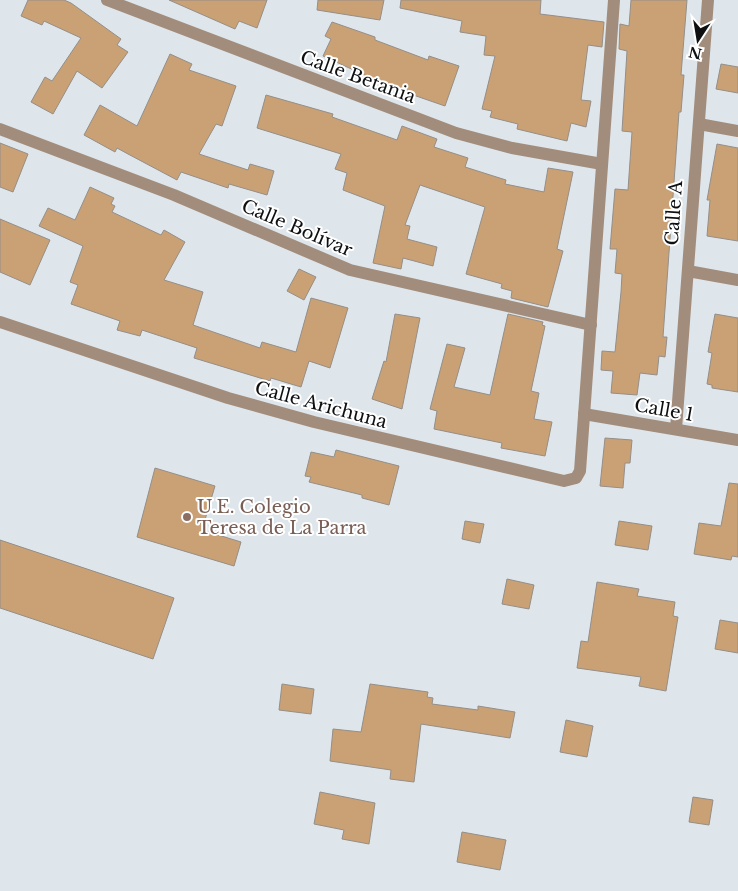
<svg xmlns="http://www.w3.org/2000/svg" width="738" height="891" viewBox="0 0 738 891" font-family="'Libre Baskerville',serif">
	<rect width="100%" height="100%" fill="#dfe6eb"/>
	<g fill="#caa174" stroke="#948e89">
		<polygon points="28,0 64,0 71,3 121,39 117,45 128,52 102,88 77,71 53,114 31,102 45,77 52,81 81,38 44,21 42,25 21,16"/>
		<polygon points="169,0 267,0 257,28 239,21 235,29"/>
		<polygon points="318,0 384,0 380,20 317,10"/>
		<polygon points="401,0 541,0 540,14 604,22 602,47 588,45 581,100 591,101 586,127 571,123 567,141 517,129 518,124 490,117 492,111 482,109 495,56 484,55 486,36 460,32 462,21 400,8"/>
		<polygon points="631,0 687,0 681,75 684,75 681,112 679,112 663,337 667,337 665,357 659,356 657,375 640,373 637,395 611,393 613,371 601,370 602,351 615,352 621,292 622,274 615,273 617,249 610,249 615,189 628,190 632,132 622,131 627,51 619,49 620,24 629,26"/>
		<polygon points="332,22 375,37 375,40 428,60 429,56 459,66 445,106 393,88 323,56 331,39 325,36"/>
		<polygon points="170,54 192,64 189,70 236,86 222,126 216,124 199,154 248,170 250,164 274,171 267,195 229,184 228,188 181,172 177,180 128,154 117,148 115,152 84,135 100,105 137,126"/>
		<polygon points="721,64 738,67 738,93 716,89"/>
		<polygon points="266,95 333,114 332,117 397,140 402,126 437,139 434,147 468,158 465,167 506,180 505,184 544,192 548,168 573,172 557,249 563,251 548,307 511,298 512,291 501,288 502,284 466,274 485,207 420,185 405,225 410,226 407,239 437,247 433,266 403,258 401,269 373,263 385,206 343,190 347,173 335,169 341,154 257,128"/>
		<polygon points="0,143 28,154 13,192 0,187"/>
		<polygon points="717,144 738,148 738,241 707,236 710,200 707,200"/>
		<polygon points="90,187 114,198 111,204 115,206 112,212 161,235 164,230 185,242 164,280 203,292 193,325 260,348 262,342 296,352 311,298 348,308 330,368 309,361 301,387 271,378 270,381 194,358 197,348 142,330 140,336 117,330 120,321 71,304 78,285 70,282 83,246 39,226 48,208 75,220"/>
		<polygon points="0,219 50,240 30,285 0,272"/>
		<polygon points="299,269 316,277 304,300 287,291"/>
		<polygon points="395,314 420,318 402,409 372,399 384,361 386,362"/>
		<polygon points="508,314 543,322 542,325 545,326 531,391 539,393 534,419 552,422 545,456 501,448 502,443 434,429 437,411 430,409 447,344 465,348 454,387 490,395"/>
		<polygon points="715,314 738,318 738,392 712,388 712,385 707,384 712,353 708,352"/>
		<polygon points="605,438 632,440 630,463 625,463 623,488 600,486"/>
		<polygon points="336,450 399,466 389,505 362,498 362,495 309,482 311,477 305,476 311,452 334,457"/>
		<polygon points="155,468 215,486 202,530 241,542 234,566 137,537"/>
		<polygon points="729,483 738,484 738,557 732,556 731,560 694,554 699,523 721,526"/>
		<polygon points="465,521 484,524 480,543 462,539"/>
		<polygon points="619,521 652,526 648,550 615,545"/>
		<polygon points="0,540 174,598 153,659 0,608"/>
		<polygon points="507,579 534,585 529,609 502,604"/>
		<polygon points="597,582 639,589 637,596 675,602 673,616 678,617 666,691 639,686 641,677 577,668 581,641 588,642"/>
		<polygon points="720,620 738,623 738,653 715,649"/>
		<polygon points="282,684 314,689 311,714 279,710"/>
		<polygon points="370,684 428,692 427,697 433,698 432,704 478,710 478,706 515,712 510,738 421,724 414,782 390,779 391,770 330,761 333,729 361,732"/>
		<polygon points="566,720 593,726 587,757 560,752"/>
		<polygon points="320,792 375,803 369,844 342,839 344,830 314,824"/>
		<polygon points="693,797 713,800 709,825 689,822"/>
		<polygon points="462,832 506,840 500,870 457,862"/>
	</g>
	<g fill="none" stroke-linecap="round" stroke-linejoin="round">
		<g stroke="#a28d7d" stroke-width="12">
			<polyline points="107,0 456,133 512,148 602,164"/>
			<polyline points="699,124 738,131"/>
			<polyline points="0,129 174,195 350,270 591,325"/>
			<polyline points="688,271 738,280"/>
			<polyline points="0,322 228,398 314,422 564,481 576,478 580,471 614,0"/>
			<polyline points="584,414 738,440"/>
			<polyline points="676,429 708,0"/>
		</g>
	</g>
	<circle fill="#8d6e63" stroke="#fff" stroke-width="2" cx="187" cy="517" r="5"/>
	<g text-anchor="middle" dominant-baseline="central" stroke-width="4" stroke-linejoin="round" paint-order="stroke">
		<g font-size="18" fill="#0d0f11" stroke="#fff">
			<text transform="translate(358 77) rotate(20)">Calle Betania</text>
			<text transform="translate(674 213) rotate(-86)">Calle A</text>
			<text transform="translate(297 228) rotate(23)">Calle Bolívar</text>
			<text transform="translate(321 405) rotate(15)">Calle Arichuna</text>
			<text transform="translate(664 410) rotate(10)">Calle 1</text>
		</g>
		<g font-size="18" fill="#785e54" stroke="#fff" text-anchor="start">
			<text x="197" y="507">U.E. Colegio<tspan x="197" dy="21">Teresa de La Parra</tspan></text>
		</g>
	</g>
	<g transform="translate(698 40) rotate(192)" stroke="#ffffff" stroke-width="4" paint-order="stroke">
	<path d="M0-4L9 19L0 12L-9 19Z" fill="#0d0f11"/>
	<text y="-8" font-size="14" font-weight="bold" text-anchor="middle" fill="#0d0f11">N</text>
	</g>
</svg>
